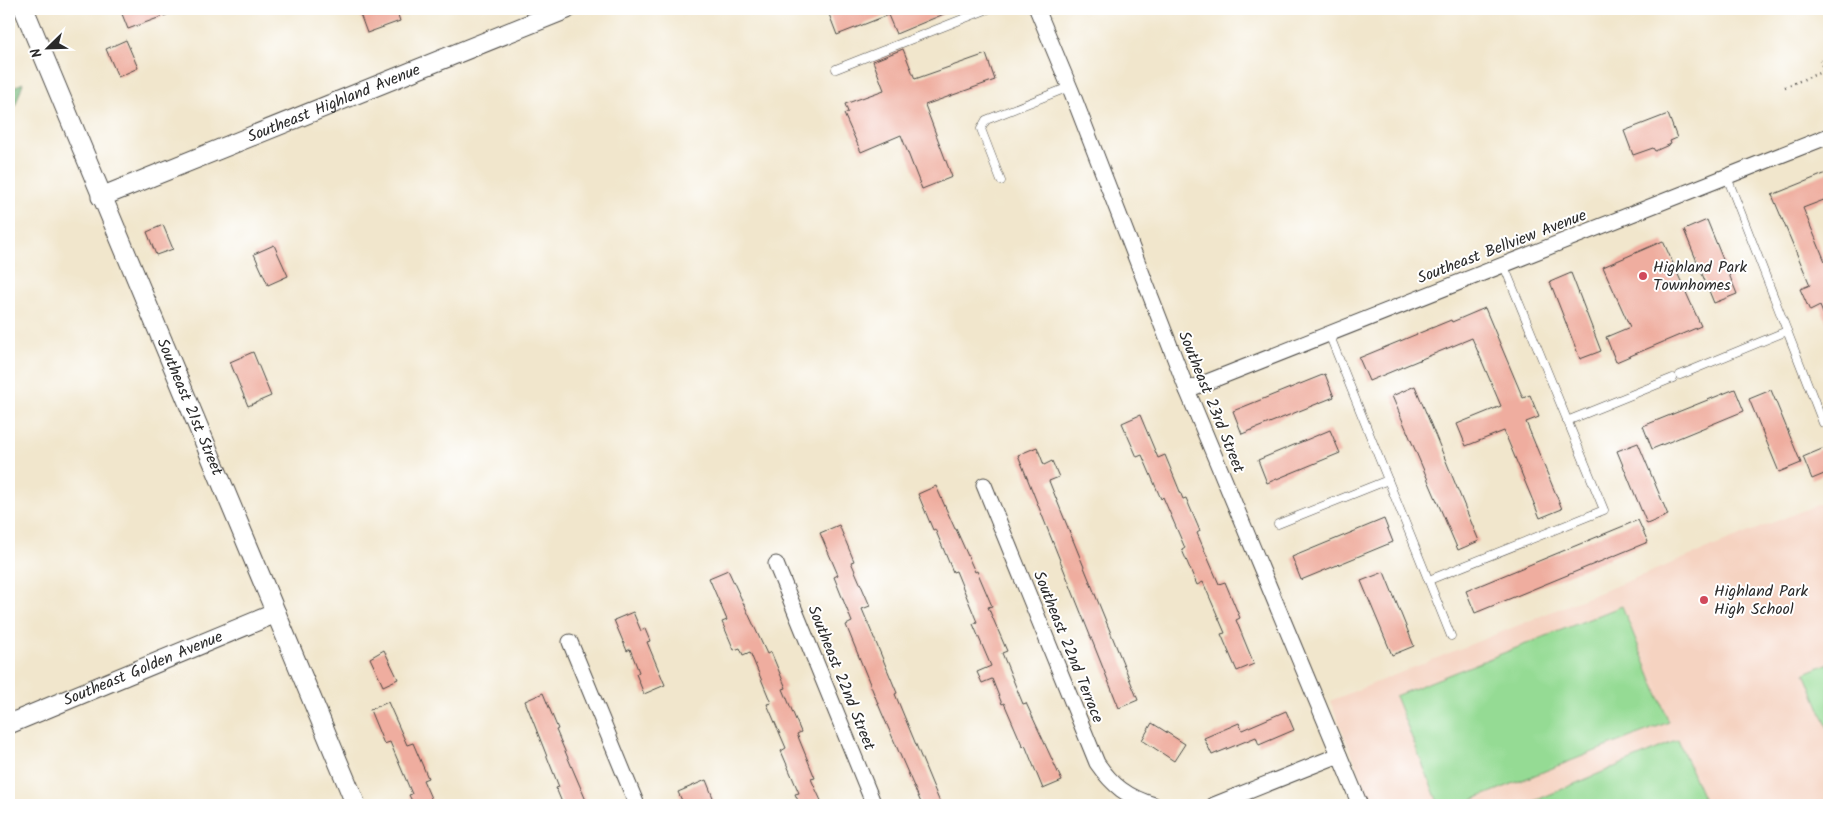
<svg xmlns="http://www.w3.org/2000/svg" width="1838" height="814" viewBox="0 0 1838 814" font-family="Kalam,sans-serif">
	<rect width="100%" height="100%" fill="#fff"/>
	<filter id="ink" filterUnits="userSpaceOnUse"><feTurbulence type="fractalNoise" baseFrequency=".02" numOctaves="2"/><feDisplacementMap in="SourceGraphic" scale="10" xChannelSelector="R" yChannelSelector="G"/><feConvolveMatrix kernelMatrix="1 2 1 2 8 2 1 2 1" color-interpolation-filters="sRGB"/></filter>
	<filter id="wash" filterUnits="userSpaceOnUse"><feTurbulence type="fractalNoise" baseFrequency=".0096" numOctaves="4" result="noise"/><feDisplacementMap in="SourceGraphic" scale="20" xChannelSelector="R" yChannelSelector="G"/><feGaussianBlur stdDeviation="1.12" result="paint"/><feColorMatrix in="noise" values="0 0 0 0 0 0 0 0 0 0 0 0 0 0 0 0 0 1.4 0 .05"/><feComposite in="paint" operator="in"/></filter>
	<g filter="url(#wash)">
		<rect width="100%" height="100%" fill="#f1e6cc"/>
		<polygon fill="#f5d3c1" points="1829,500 1829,805 1373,805 1330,701"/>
		<g fill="#95db94" stroke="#608360">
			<polygon points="1622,606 1669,722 1459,805 1439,805 1395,696"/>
			<polygon points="1829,663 1829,731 1805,673"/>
			<polygon points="1678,740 1706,805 1525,805"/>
		</g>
		<polygon fill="#78bb7e" stroke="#527354" points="23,83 13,112 9,113 9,89"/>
		<g id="blocks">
			<g fill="#efad9f">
				<polygon points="120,9 180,9 180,10 128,29"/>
				<polygon points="375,9 396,9 400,21 367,33 360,14"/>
				<polygon points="827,9 956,9 896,34 888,15 837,35"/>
				<polygon points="126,40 138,68 118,77 106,49"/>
				<polygon points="903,49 915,79 986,54 995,80 925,105 952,177 922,189 901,135 861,152 844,114 848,112 845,104 884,90 873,61"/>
				<polygon points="1668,114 1677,138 1670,141 1671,144 1655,151 1653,148 1633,155 1624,131"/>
				<polygon points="1829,172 1829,198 1803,208 1829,271 1829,328 1820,306 1810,311 1800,289 1810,285 1772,195"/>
				<polygon points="1707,220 1737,294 1714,303 1684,230"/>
				<polygon points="163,225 173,249 156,255 147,232"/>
				<polygon points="1663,241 1701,326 1616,362 1606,337 1630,327 1603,267"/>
				<polygon points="274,245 288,276 268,285 254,254"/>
				<polygon points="1571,273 1601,351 1580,359 1550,282"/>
				<polygon points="1485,308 1523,398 1530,395 1539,417 1526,422 1562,509 1540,518 1504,431 1466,446 1457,424 1501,406 1472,338 1369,381 1359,358 1451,320 1452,322"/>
				<polygon points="253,352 271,396 248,406 230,362"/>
				<polygon points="1325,374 1334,397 1242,434 1233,411"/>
				<polygon points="1415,386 1479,541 1458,550 1392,396"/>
				<polygon points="1735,389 1744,411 1652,449 1643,426"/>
				<polygon points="1771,390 1801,463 1779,472 1749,399"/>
				<polygon points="1140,415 1158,458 1165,455 1183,499 1186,498 1200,531 1197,533 1219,584 1225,582 1240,618 1236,620 1254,664 1237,671 1221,634 1225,633 1203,582 1197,585 1182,550 1185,548 1163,497 1161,499 1142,455 1137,457 1122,423"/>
				<polygon points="1330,430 1340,453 1267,483 1258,460"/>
				<polygon points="1638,443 1668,515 1647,524 1617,451"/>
				<polygon points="1829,446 1829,472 1812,479 1803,457"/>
				<polygon points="1037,447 1044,465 1052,461 1059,477 1049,481 1138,700 1119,708 1018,455"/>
				<polygon points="936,486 955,529 956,529 975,572 977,571 992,606 988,607 1007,651 1002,653 1023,704 1026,703 1062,781 1043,789 1025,745 1023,747 1004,703 1002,704 992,679 982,683 977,672 991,666 973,624 977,622 956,571 953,572 935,529 933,530 918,494"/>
				<polygon points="1384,519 1393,542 1301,580 1292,557"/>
				<polygon points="1638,520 1648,542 1475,613 1466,591"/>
				<polygon points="839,525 854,561 851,562 870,606 862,609 897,693 895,694 941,805 922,805 881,711 846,625 852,622 834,577 838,575 820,533"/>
				<polygon points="728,570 767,654 771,652 786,688 783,689 801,732 797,734 815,778 811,779 823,805 800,805 795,794 799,793 781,751 786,748 767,704 771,703 750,652 743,655 740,648 734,650 722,622 727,620 709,578"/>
				<polygon points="1384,572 1414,646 1392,655 1361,581"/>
				<polygon points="633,612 641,631 645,629 650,641 647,642 665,685 644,694 636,674 639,672 630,649 627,651 614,620"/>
				<polygon points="384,650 398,679 383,686 370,658"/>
				<polygon points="543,693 558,729 556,730 588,805 563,805 556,788 559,787 525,701"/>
				<polygon points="388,702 407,745 413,743 428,778 423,780 434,805 414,805 409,795 412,794 390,742 384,744 370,710"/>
				<polygon points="1286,711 1294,730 1259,745 1256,737 1212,755 1204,738 1239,723 1242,730"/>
				<polygon points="1152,723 1185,744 1174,761 1142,740"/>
				<polygon points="706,780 714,800 702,805 684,805 678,792"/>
			</g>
		</g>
	</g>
	<g filter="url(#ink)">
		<use href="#blocks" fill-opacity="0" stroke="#494743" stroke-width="1"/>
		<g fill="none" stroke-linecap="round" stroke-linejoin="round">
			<g stroke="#494743" stroke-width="9">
				<g id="service">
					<polyline points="836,69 988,9"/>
					<polyline points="1727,177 1823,423 1829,421"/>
					<polyline points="1001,181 981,129 986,120 1069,87"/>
					<polyline points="1329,334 1451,636"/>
					<polyline points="1680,375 1787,331"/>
					<polyline points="1567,421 1673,378"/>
					<polyline points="1278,524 1388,480"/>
					<polyline points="1429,580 1604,510 1504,266"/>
				</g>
			</g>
			<g stroke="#494743" stroke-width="17">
				<g id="minor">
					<polyline points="1037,9 1072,93 1187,390 1360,805"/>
					<polyline points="1187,390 1829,136"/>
					<path d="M984 485 1097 763C1113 786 1127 797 1154 805"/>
					<polyline points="776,564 874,805"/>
					<polyline points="570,642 637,805"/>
					<polyline points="1214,805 1339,755"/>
				</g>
			</g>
			<g stroke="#494743" stroke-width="21">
				<g id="tertiary">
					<path id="s1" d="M24 9 356 805"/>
					<path id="s2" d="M101 197 567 9"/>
					<path id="s3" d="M9 724 276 613"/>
				</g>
			</g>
			<g stroke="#494743" stroke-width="2.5" stroke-dasharray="1 4" stroke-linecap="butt">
				<polyline points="1820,60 1829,84"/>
				<polyline points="1785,87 1824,71"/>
			</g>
			<use href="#service" stroke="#fff" stroke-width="8"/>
			<use href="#minor" stroke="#fff" stroke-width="15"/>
			<use href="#tertiary" stroke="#fff" stroke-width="19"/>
		</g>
	</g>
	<g fill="#d1495b" stroke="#fff" stroke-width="2">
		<circle cx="1643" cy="276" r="5"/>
		<circle cx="1704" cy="600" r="5"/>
	</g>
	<g text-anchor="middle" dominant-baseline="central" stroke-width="4" stroke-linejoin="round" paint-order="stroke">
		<g font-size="16" fill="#2b2b2b" stroke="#fff">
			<text stroke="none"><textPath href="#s2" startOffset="251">Southeast Highland Avenue</textPath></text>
			<text transform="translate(1502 247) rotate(-21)">Southeast Bellview Avenue</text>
			<text transform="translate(1211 402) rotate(68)">Southeast 23rd Street</text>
			<text stroke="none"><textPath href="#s1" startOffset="431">Southeast 21st Street</textPath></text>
			<text transform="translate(1068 647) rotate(68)">Southeast 22nd Terrace</text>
			<text stroke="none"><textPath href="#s3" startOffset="145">Southeast Golden Avenue</textPath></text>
			<text transform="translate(841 678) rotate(68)">Southeast 22nd Street</text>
		</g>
		<g font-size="16" fill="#2b2b2b" stroke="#fff" text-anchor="start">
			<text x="1653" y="267">Highland Park<tspan x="1653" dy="18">Townhomes</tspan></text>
			<text x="1714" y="591">Highland Park<tspan x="1714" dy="18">High School</tspan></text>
		</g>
	</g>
	<rect width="1838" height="814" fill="none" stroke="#fff" stroke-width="30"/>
	<g transform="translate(48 48) rotate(247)" stroke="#ffffff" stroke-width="4" paint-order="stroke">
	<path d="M0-4L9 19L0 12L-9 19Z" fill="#2b2b2b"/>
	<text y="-8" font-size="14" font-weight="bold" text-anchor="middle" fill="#2b2b2b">N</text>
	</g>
</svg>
